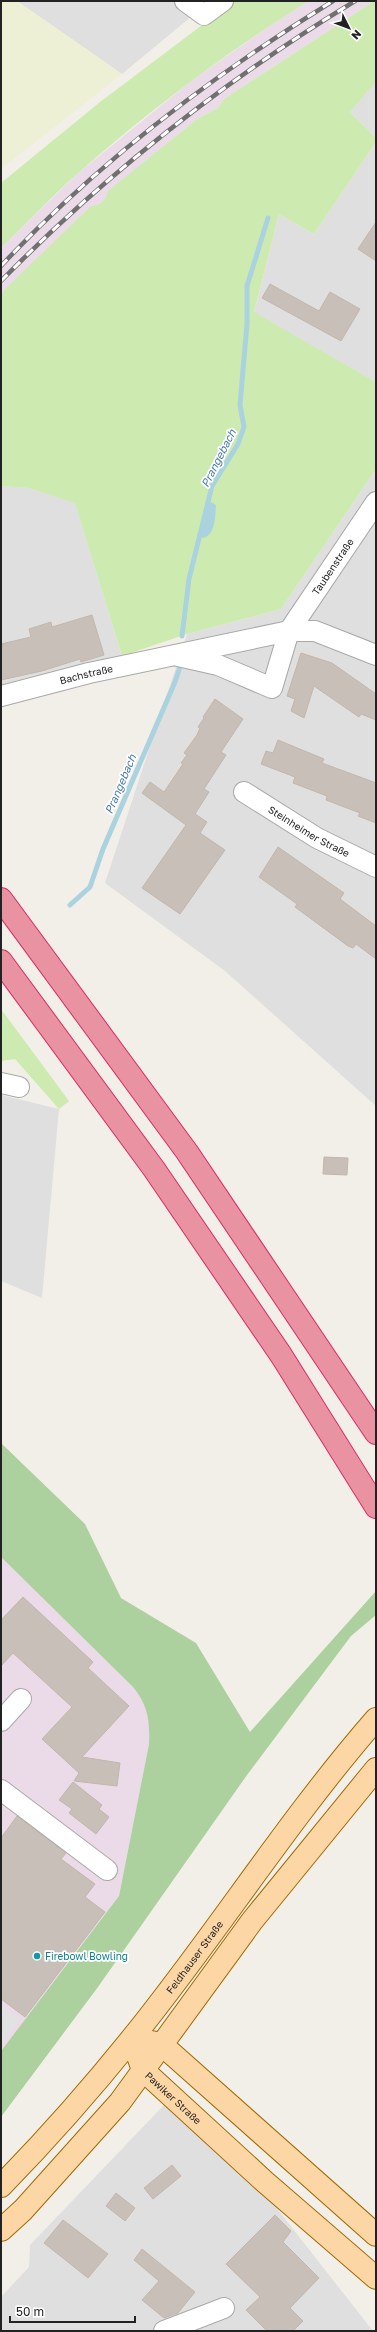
<svg xmlns="http://www.w3.org/2000/svg" width="377" height="2332" viewBox="0 0 377 2332" font-family="'Golos Text',sans-serif">
	<rect width="100%" height="100%" fill="#f2efe9"/>
	<g fill="#e0dfdf">
		<polygon points="17,1 197,1 204,6 122,74"/>
		<polygon points="376,82 376,138 350,112"/>
		<polygon points="376,142 376,382 254,313 279,214 314,234"/>
		<polygon points="376,469 376,1106 225,971 105,883 187,634 281,609"/>
		<polygon points="1,486 29,488 75,502 127,673 1,705"/>
		<polygon points="1,1095 59,1109 42,1298 1,1281"/>
		<polygon points="164,2105 271,2201 373,2331 1,2331 1,2297 29,2267 30,2245"/>
	</g>
	<g fill="#ebdbe8">
		<polygon points="309,1 374,1 224,99 218,108 197,119 109,191 107,198 1,297 1,248 77,174 190,82 278,20"/>
		<polygon points="1,1557 133,1687 143,1699 150,1720 149,1744 119,1896 1,2051"/>
	</g>
	<polygon fill="#eef0d5" points="1,1 17,1 122,74 1,169"/>
	<g fill="#cdebb0">
		<path d="M234 1H309C229 50 147 112 77 174 51 197 26 224 1 248V183L100 102Z"/>
		<path d="M374 1H376V82L350 112 376 138V142L314 234 279 214 254 312 376 382V469L281 609 187 634 122 656 75 503 29 488 1 486V297L4 290 91 206C100 206 106 200 108 191L197 119 218 108 224 99Z"/>
		<polygon points="1,1009 69,1101 59,1109 15,1059 1,1061"/>
	</g>
	<path fill="#add19e" d="M1 1443 85 1524 121 1598 196 1643 250 1732 376 1591V1615L351 1636 247 1775 98 1987 1 2117V2051L119 1896 149 1744C150 1721 148 1705 133 1687L1 1557Z"/>
	<polygon fill="#e2e2e2" points="1,2005 20,2019 1,2044"/>
	<path fill="#aad3df" d="M209 501 216 505C215 516 216 533 204 538L199 536Z"/>
	<g fill="none" stroke-linecap="round" stroke-linejoin="round">
		<g stroke="#aad3df" stroke-width="5">
			<polyline points="182,636 189,579 212,486 238,444 244,427 240,405 247,324 247,286 268,218"/>
			<polyline points="70,905 90,887 103,849 175,682 181,664"/>
		</g>
	</g>
	<g fill="#c7bfb8" stroke="#c4b6ab">
		<polygon points="376,222 376,261 358,249"/>
		<polygon points="270,284 319,311 330,292 360,309 341,341 262,298"/>
		<polygon points="92,615 104,655 81,662 80,659 42,671 1,680 1,644 31,637 29,629 51,622 52,627"/>
		<polygon points="301,653 332,663 376,694 376,720 361,714 359,717 314,686 304,718 291,711 295,699 287,696"/>
		<polygon points="215,699 243,719 221,752 226,755 204,789 209,792 195,814 207,822 200,833 225,850 180,914 142,888 186,825 142,793 150,782 164,792 183,764 181,763 187,755 184,753 197,735 200,728 198,727 204,718 203,717"/>
		<polygon points="278,740 324,759 322,763 376,783 376,823 358,816 360,813 326,800 327,796 293,783 295,777 261,764 266,751 273,753"/>
		<polygon points="278,847 344,893 340,899 376,926 376,959 356,944 353,948 348,946 295,907 297,904 259,877"/>
		<polygon points="324,1157 348,1158 347,1175 323,1174"/>
		<polygon points="23,1597 93,1662 88,1668 129,1706 82,1757 120,1763 117,1786 74,1781 79,1773 42,1739 72,1707 13,1653 1,1666 1,1620"/>
		<polygon points="73,1782 102,1805 99,1809 109,1817 96,1834 69,1813 72,1809 59,1800"/>
		<polygon points="17,1816 66,1853 61,1859 95,1884 85,1897 105,1912 25,2017 1,1999 1,1838"/>
		<polygon points="172,2165 181,2176 153,2199 144,2188"/>
		<polygon points="116,2193 135,2208 125,2221 106,2206"/>
		<polygon points="275,2215 291,2231 283,2242 319,2278 290,2308 303,2321 293,2331 267,2331 246,2310 260,2297 226,2264"/>
		<polygon points="63,2220 108,2254 88,2278 44,2243"/>
		<polygon points="142,2249 195,2292 178,2313 164,2318 142,2300 159,2281 134,2260"/>
	</g>
	<g fill="none" stroke-linecap="round" stroke-linejoin="round">
		<g stroke="#a9a9a9" stroke-width="22">
			<g id="minor">
				<polyline points="185,1 204,15 223,1"/>
				<path id="s1" d="M178 656 218 665 272 688 289 631 376 502"/>
				<path id="s2" d="M1 696 89 673 289 631H315L376 655"/>
				<path id="s3" d="M244 792 317 838 376 867"/>
				<polyline points="1,1083 19,1087"/>
				<polyline points="1,1721 21,1699"/>
				<polyline points="1,1790 107,1870"/>
				<polyline points="164,2331 224,2308"/>
			</g>
		</g>
		<g stroke="#a06b00" stroke-width="24">
			<g id="major">
				<polyline points="146,2041 161,2044 376,2235"/>
				<path id="s4" d="M138 2056 143 2070 265 2182 376 2278"/>
				<path id="s5" d="M1 2186C47 2139 92 2088 133 2037 217 1933 288 1820 376 1719"/>
				<polyline points="1,2230 23,2210 120,2102 252,1921 376,1769"/>
			</g>
		</g>
		<g stroke="#dc2a67" stroke-width="24">
			<g id="highway">
				<polyline points="1,899 187,1152 376,1433"/>
				<polyline points="1,961 154,1169 281,1355 376,1507"/>
			</g>
		</g>
		<use href="#minor" stroke="#fff" stroke-width="20"/>
		<use href="#major" stroke="#fcd6a4" stroke-width="22"/>
		<use href="#highway" stroke="#e892a2" stroke-width="22"/>
		<g stroke="#707070" stroke-width="4.5">
			<g id="rail">
				<path d="M1 266C97 163 213 75 333 1"/>
				<path d="M1 281C107 173 225 80 355 1"/>
			</g>
		</g>
		<use href="#rail" stroke="#fff" stroke-width="3" stroke-dasharray="9" stroke-linecap="butt"/>
	</g>
	<circle fill="#0f9aa8" stroke="#fff" stroke-width="1.5" cx="37" cy="1956" r="4"/>
	<g text-anchor="middle" dominant-baseline="central" stroke-width="3.5" stroke-linejoin="round" paint-order="stroke">
		<g font-size="10" fill="#222" stroke="#fff">
			<text stroke="none"><textPath href="#s1" startOffset="237">Taubenstraße</textPath></text>
			<text stroke="none"><textPath href="#s2" startOffset="88">Bachstraße</textPath></text>
			<text stroke="none"><textPath href="#s3" startOffset="76">Steinheimer Straße</textPath></text>
			<text stroke="none"><textPath href="#s5" startOffset="300">Feldhauser Straße</textPath></text>
			<text stroke="none"><textPath href="#s4" startOffset="56">Pawiker Straße</textPath></text>
		</g>
		<g font-size="10" fill="#0d838f" stroke="#fff" text-anchor="start">
			<text x="45" y="1956">Firebowl Bowling</text>
		</g>
		<g font-size="11" font-style="italic" fill="#4a7aab" stroke="#fff">
			<text transform="translate(218 458) rotate(-63)">Prangebach</text>
			<text transform="translate(120 784) rotate(-67)">Prangebach</text>
		</g>
	</g>
	<rect width="377" height="2332" fill="none" stroke="#222222" stroke-width="4"/>
	<g transform="translate(349 28) rotate(132)" stroke="#ffffff" stroke-width="3" paint-order="stroke">
	<path d="M0-3L7 15L0 10L-7 15Z" fill="#222222"/>
	<text y="-6" font-size="11" font-weight="bold" text-anchor="middle" fill="#222222">N</text>
	</g>
	<path d="M10 2316v6h125v-6" fill="none" stroke="#222222" stroke-width="2"/>
	<text x="16" y="2316" font-size="12" fill="#222222" stroke="#ffffff" stroke-width="3" paint-order="stroke">50 m</text>
</svg>
